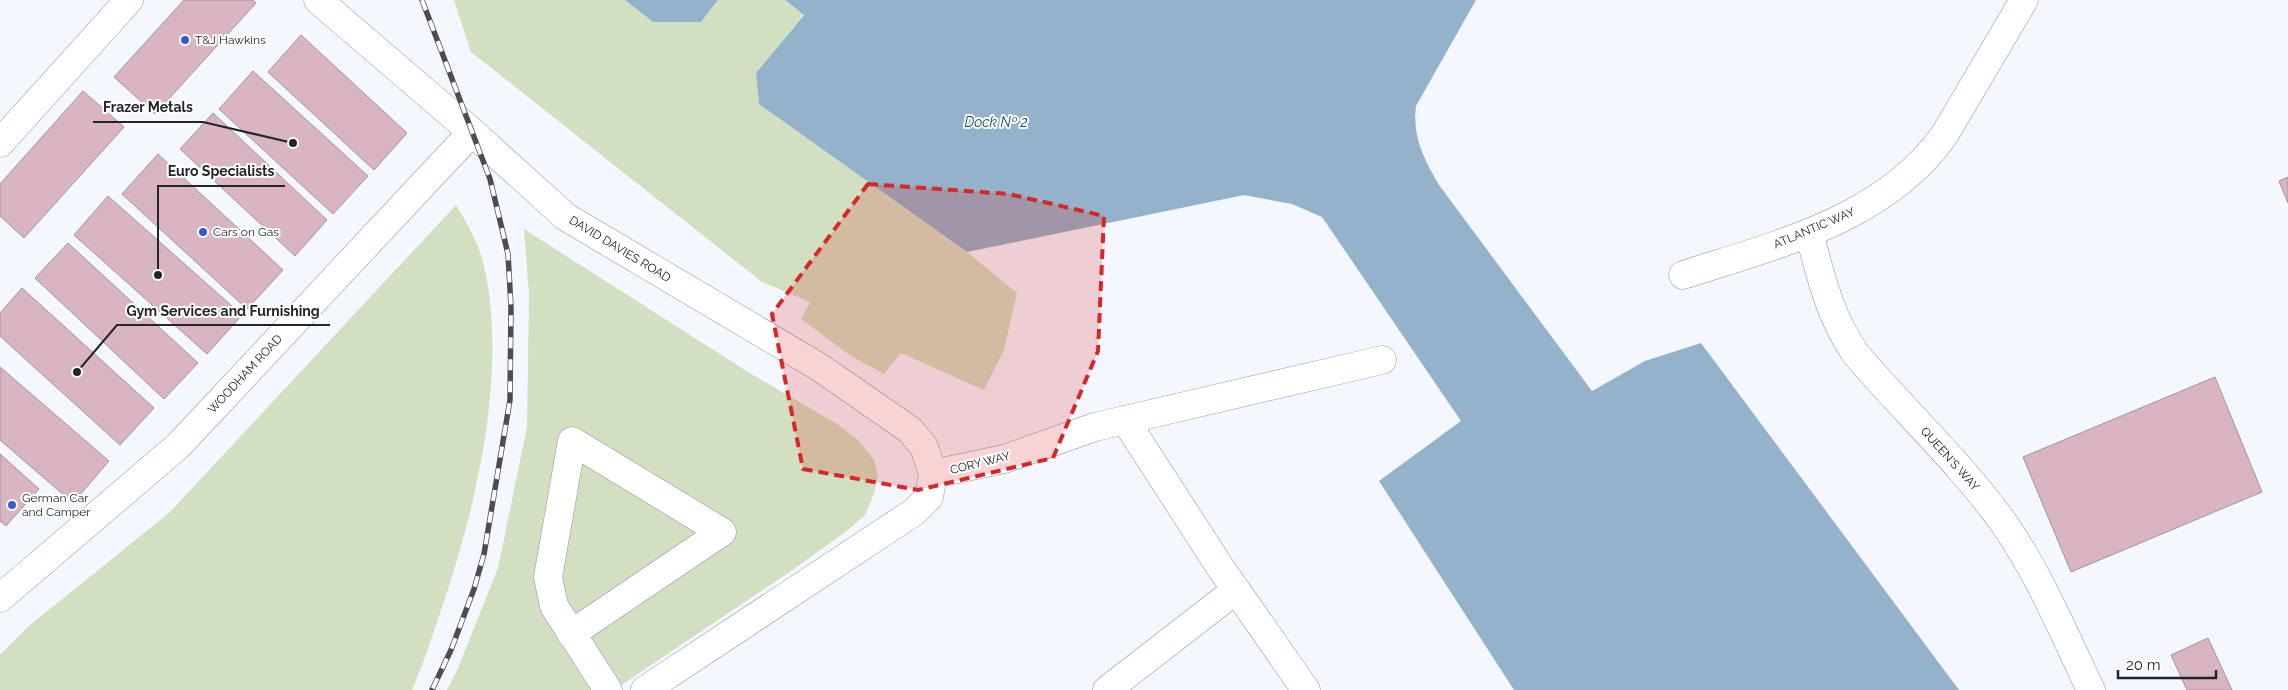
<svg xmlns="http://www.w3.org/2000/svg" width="2288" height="690" viewBox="0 0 2288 690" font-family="Raleway,sans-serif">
	<rect width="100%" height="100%" fill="#f4f7fe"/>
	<g fill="#d2e0c1">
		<polygon points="454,0 625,0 653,22 701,22 718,0 785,0 804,14 756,73 759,104 967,252 1017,293 1004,350 984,390 901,353 884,374 851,356 801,319 810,302 762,282 471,52"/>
		<path d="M456 205C468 224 479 244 484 266 509 375 474 516 438 619 430 643 422 667 412 690H0V655L30 625 170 512Z"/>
		<polygon points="524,229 748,372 837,424 858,440 874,460 878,476 874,494 865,515 848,530 794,569 614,690 447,690 456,673 498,568 527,427 529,295"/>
	</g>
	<g fill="#94b2c9">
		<polygon points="625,0 718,0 701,22 653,22"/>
		<path d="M785 0H1476L1416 106C1412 136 1424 160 1439 185L1592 391 1645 361 1701 343 1959 690H1514L1379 481 1461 421 1322 217 1292 204 1244 195 967 252 759 104 756 73 804 15Z"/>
	</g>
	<g fill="#d9b5c4" stroke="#9f9699">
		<polygon points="184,0 253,0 256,3 155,114 114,77"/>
		<polygon points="301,35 407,133 374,170 268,72"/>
		<polygon points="253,71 368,176 333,214 219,109"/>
		<polygon points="83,91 124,127 24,238 0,216 0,184"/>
		<polygon points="213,113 327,220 295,256 180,149"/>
		<polygon points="158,154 283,270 247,309 122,194"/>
		<polygon points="2288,177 2288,203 2279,181"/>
		<polygon points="108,196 242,315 207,354 74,235"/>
		<polygon points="68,243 198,363 164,399 35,278"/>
		<polygon points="22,288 154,408 120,445 0,336 0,313"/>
		<polygon points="0,367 109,461 73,503 0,440"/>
		<polygon points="2215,377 2262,492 2071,572 2023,457"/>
		<polygon points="0,454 39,489 6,526 0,521"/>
		<polygon points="2208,638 2232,690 2187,690 2171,655"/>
	</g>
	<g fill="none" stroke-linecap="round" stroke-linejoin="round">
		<g stroke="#90929a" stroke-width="29">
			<g id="minor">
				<polyline points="318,0 472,132 566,217 819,367 910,430 924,447 933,474 929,497 914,512 645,690"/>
				<polyline points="0,143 129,0"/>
				<path d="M1809 233C1822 279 1828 312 1855 353 1903 410 1959 461 2003 522 2039 573 2064 634 2091 690"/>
				<path d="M1683 275C1776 245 1886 219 1945 134L2024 0"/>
				<polyline points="1125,420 1220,567 1306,690"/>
				<polyline points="933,474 1004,459 1095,427 1382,360"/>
				<polyline points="0,598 178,446 472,132"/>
				<polyline points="571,634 722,532 572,441 548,577 554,606 608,690"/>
				<polyline points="1107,690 1236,590"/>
			</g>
		</g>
		<use href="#minor" stroke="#fff" stroke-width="28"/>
		<g stroke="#4c4d51" stroke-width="5.5">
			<polyline id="rail" points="422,0 490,179 508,254 511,307 510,400 484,554 474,589 451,650 432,690"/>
		</g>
		<use href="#rail" stroke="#fff" stroke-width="4" stroke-dasharray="11" stroke-linecap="butt"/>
	</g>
	<path fill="#d62828" fill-opacity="0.2" stroke="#d62828" stroke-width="4" stroke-dasharray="10 6" stroke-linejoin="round" d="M868 184 1009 194 1104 216 1098 351 1053 458 918 490 803 469 772 314Z"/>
	<g fill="#3a59cb" stroke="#fff" stroke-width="2">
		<circle cx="185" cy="40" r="5"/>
		<circle cx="203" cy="232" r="5"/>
		<circle cx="12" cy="505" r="5"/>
	</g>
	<g text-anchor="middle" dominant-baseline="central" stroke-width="4" stroke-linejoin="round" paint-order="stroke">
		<g font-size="12" fill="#232427" stroke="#fff" text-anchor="start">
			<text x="195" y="40">T&amp;J Hawkins</text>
			<text x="213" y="232">Cars on Gas</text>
			<text x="22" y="498">German Car<tspan x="22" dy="14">and Camper</tspan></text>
		</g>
		<g font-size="12" fill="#232427" stroke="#fff">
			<text transform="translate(1814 228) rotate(-23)">ATLANTIC WAY</text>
			<text transform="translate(620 249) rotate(31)">DAVID DAVIES ROAD</text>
			<text transform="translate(245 374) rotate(-47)">WOODHAM ROAD</text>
			<text transform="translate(1950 459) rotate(48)">QUEEN'S WAY</text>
			<text transform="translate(980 463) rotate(-14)">CORY WAY</text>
		</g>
		<g font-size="14" font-style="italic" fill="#114465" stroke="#fff">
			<text x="996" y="122">Dock Nº 2</text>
		</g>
	</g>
	<path fill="none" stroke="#232427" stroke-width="2" d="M293 143L203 122H93M158 275L158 186H285M77 372L117 325H330"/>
	<g fill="#232427" stroke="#fff" stroke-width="2">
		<circle cx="293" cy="143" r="5"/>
		<circle cx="158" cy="275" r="5"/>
		<circle cx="77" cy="372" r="5"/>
	</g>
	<g font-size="14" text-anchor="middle" font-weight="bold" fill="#232427" stroke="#fff" stroke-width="4" stroke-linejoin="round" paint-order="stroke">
		<text x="148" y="112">Frazer Metals</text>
		<text x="221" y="176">Euro Specialists</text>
		<text x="223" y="316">Gym Services and Furnishing</text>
	</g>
	<path d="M2118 670v8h98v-8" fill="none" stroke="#232427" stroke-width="2.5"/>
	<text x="2126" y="670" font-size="15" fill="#232427" stroke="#ffffff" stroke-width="4" paint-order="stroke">20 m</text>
</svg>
